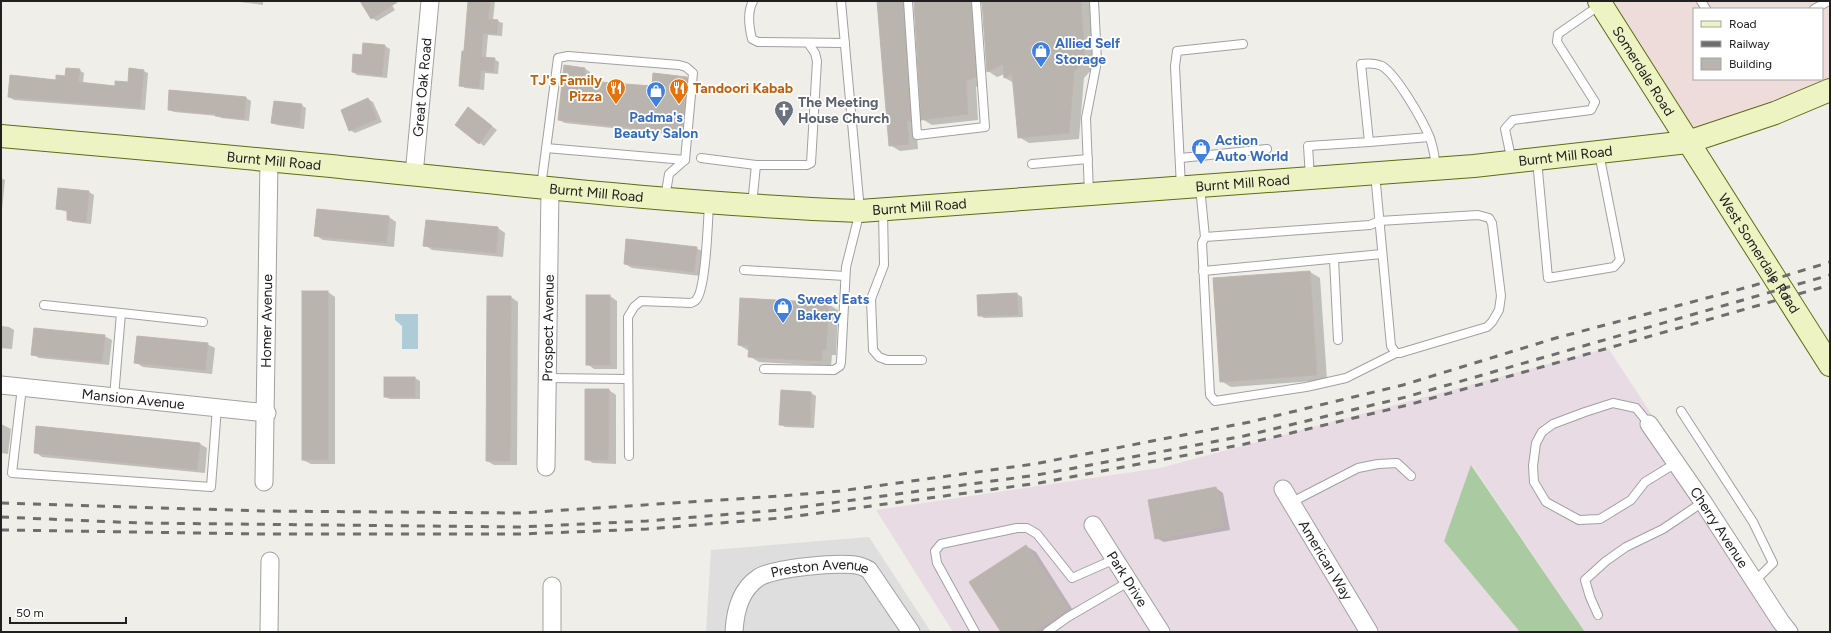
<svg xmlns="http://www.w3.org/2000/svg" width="1831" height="633" viewBox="0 0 1831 633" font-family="Figtree,sans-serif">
	<rect width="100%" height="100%" fill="#f0eee8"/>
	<polygon fill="#dedede" points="869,537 931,632 706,632 711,550"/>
	<path fill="#eedcda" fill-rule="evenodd" d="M1599 1H1830V90L1688 142ZM1694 9H1822V79H1694Z"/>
	<polygon fill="#e8dbe4" points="1608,348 1795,632 1585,632 1472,465 1444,541 1520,632 953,632 876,510 1160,468"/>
	<polygon fill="#aacaa2" points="1471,465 1585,632 1520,632 1444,541"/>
	<polygon fill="#aecbd8" points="395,314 418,314 418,349 402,349 402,326 395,320"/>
	<g fill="#0003">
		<polygon points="232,1 263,1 263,5"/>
		<polygon points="361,1 389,1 395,10 377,21 372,18"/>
		<polygon points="469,1 495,1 493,20 503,23 502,36 488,35 486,58 494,59 499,62 498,74 485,73 484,90 465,88 460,85 465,52"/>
		<polygon points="878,1 906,1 918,149 900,151 890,145"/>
		<polygon points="919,1 1091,1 1094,67 1084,78 1079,139 1029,143 1019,137 1014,83 1005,78 1005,74 997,77 988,71 983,2 980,7 986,82 976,87 978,120 932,125 922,119"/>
		<polygon points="385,46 390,49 387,78 357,75 353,72 363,56"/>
		<polygon points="584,68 590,72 589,81 653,87 687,78 692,81 687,136 565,123 559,120"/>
		<polygon points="79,70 84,73 83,83 115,87 129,83 143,71 148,73 145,110 14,100 9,97 56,81"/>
		<polygon points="246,98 251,101 249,121 221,118 218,116 174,112 169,110"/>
		<polygon points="368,99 373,102 382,122 355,133 350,130"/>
		<polygon points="301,105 306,108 304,129 277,125 272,123"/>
		<polygon points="473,112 497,130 484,146 480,143"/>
		<polygon points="1,178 5,180 1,220"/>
		<polygon points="89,192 94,195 91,224 73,222 68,219 68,212 57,209"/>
		<polygon points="389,217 396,222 394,247 323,240 315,235"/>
		<polygon points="427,222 498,228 505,233 503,257 432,250 425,245"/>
		<polygon points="696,248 704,252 701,276 632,268 625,264"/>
		<polygon points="1310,272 1320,278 1327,380 1231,387 1221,381"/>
		<polygon points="328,292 335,297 335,464 311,464 303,460"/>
		<polygon points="1017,294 1022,297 1023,317 984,318 979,315 978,296"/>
		<polygon points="610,296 617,301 617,369 594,369 587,364"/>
		<polygon points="511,297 518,302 517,465 494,465 487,461"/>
		<polygon points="828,304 838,310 836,355 832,355 831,366 759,362 749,356 749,351 739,345"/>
		<polygon points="1,326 9,327 14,330 12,349 1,348"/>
		<polygon points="104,336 112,340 109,365 39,358 32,354"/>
		<polygon points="207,344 215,348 212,374 143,367 135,362"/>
		<polygon points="415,378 420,381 420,399 390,399 385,397"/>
		<polygon points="609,390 616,395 616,464 593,463 586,459"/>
		<polygon points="781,391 811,393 816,396 814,428 785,427 780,424"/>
		<polygon points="1,424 11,429 8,454 1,453"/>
		<polygon points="200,444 207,448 205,473 42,457 35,452"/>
		<polygon points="1216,488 1223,493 1230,530 1164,542 1156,538"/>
		<polygon points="1026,546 1036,552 1076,615 1050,632 1002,632"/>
	</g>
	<g fill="#b9b4ae" stroke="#c0b6ac">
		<polygon points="360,1 399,1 371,19"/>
		<polygon points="468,1 490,3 488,19 498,20 497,34 483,33 481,57 495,58 493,72 481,70 479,88 459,86 462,51 464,51"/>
		<polygon points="877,1 903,1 911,121 907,121 909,144 889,146"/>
		<polygon points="914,1 971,1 976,77 966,81 968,114 921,120"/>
		<polygon points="982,1 1081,1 1085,61 1074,72 1069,133 1018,138 1012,74 1004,78 1003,64 987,72"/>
		<polygon points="363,43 385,45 382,76 352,72 353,54 362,55"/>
		<polygon points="564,65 585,68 583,80 611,83 652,86 653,73 687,77 682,133 558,120"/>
		<polygon points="66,68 80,69 78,82 115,86 115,81 128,82 129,68 144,70 140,108 8,97 10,75 56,80 56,75 65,76"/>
		<polygon points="169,90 246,97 244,119 215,116 216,114 168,110"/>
		<polygon points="368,98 377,119 349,131 341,110"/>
		<polygon points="274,101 302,104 299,126 271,123"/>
		<polygon points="468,107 492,126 479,144 455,125"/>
		<polygon points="58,188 89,191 86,222 67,220 67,210 56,209"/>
		<polygon points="317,209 389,216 386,243 314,236"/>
		<polygon points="426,220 498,227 496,253 423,246"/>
		<polygon points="626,239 697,247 694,272 624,264"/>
		<polygon points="1310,271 1317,375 1220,382 1213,278"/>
		<rect x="302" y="291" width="26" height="169"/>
		<polygon points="1017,293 1018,315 978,316 977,295"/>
		<rect x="586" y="295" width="24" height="70"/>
		<polygon points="487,296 511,296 510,461 486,461"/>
		<polygon points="740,298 829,303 826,350 822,350 822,361 748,357 749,346 738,345"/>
		<polygon points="34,328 105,335 102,362 31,355"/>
		<polygon points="137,336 208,343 205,370 134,363"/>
		<rect x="384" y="377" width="31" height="20"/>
		<polygon points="585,389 609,389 608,460 585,460"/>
		<polygon points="781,390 811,392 810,426 779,425"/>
		<polygon points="36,426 200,443 197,470 34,453"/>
		<polygon points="1216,487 1223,526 1155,539 1148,500"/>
		<polygon points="1026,545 1067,609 1031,632 1001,632 969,582"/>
	</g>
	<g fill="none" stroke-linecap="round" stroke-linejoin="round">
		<g stroke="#a1a1a1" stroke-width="10">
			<g id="lane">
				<path d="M753 1C747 12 749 27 752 39L758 42 845 43"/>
				<polyline points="908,1 917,135 985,127 976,1"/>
				<polyline points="1701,1 1706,9"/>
				<polyline points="1814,9 1829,1"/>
				<polyline points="1369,142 1429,137"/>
				<polyline points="546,148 685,160"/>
				<polyline points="701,158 756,165"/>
				<polyline points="1181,158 1267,149"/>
				<polyline points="1537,160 1548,278 1614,267 1620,260 1599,153"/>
				<polyline points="1512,162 1505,129 1513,120 1591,110 1595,102 1557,42 1558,34 1600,5"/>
				<polyline points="1032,164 1088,159"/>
				<path d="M1310 177 1308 146 1369 142 1361 64C1368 63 1375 63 1382 66 1397 75 1423 121 1430 138 1433 147 1435 158 1436 168"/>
				<polyline points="541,187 558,58 568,56 679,65 686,67 693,73 685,160 669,174 665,198"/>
				<polyline points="1181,187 1175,66 1177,51 1243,44"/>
				<polyline points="1200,187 1205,237 1202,243 1210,395 1215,401 1306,387 1346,378 1396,353"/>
				<polyline points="1089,193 1086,118 1097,61 1094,1"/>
				<polyline points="752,205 756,165 807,165 811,163 817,61 815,53 808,43"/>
				<polyline points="883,210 884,265 871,299 873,350 879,357 887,360 922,360"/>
				<polyline points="1205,237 1370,225 1379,221 1478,215 1489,218 1492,223 1501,296 1499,310 1492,322 1487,327 1400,353 1396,353 1391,346 1375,173"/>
				<polyline points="1334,259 1338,340"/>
				<polyline points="744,270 845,276"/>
				<polyline points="1203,271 1382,254"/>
				<polyline points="44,305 121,313 114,397"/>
				<polyline points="121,313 203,322"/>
				<polyline points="764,369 834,370 840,366 841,362 846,267 860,211 841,1"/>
				<polyline points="548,378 627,379"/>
				<polyline points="22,387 12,473 211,487 217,407"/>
				<polyline points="1681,411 1753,522 1773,563 1755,581"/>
				<polyline points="1649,424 1636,408 1613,403 1585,412 1553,424 1542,432 1536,443 1533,466 1534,482 1546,502 1579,520 1600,519 1631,500 1645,482 1676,463"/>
				<path d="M629 456 628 317 634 307 641 301 691 303C692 302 695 302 696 300 706 290 708 220 709 203"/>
				<polyline points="1292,502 1358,468 1378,464 1397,463 1411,476"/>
				<polyline points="1598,615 1590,597 1585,580 1606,561 1626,547 1663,529 1703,502"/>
				<polyline points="975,632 937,563 935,551 941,544 1017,528 1027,528 1037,534 1072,578 1115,559"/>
				<polyline points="1047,632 1068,617 1130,581"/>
			</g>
		</g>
		<g stroke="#a1a1a1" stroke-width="19">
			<g id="street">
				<path id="s1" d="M414 175 430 1"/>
				<path id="s2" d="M1 385 267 413"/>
				<path id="s3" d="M1649 424 1703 502 1781 622 1789 632"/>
				<path id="s4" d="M546 467 550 189"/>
				<path id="s5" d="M264 482 269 160"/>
				<path id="s6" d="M1283 489 1369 632"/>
				<path id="s7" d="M1093 525 1161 632"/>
				<polyline points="552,586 552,632"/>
				<polyline points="269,632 270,561"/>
				<path id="s8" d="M734 632C735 612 740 590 758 578 771 568 844 561 860 566 863 567 866 568 869 570L911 632"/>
			</g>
		</g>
		<g stroke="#5c6d12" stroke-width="24">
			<g id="secondary">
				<path id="s9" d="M1599 1 1830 365"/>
				<path id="s10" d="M1 136C107 145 214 155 320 165 500 183 679 204 860 211L1474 166 1688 142 1775 113 1830 90"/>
			</g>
		</g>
		<use href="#lane" stroke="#fff" stroke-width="8"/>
		<use href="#street" stroke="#fff" stroke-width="17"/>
		<use href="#secondary" stroke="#edf3c3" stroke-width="22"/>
		<g stroke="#6e6e6e" stroke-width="3" stroke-dasharray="8 8" stroke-linecap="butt">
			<polyline points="1,503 262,511 520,513 781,496 840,491 1034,464 1250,422 1403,385 1556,338 1752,286 1830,262"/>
			<polyline points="1,517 140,523 519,527 647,521 780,510 1037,475 1244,436 1406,397 1830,275"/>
			<polyline points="1,530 263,534 521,534 647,529 781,518 842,510 1039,483 1245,444 1408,405 1830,285"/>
		</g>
	</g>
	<defs>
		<g id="shop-pin" transform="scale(1)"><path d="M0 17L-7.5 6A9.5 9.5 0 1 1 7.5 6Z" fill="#3f7fe0" stroke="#fff"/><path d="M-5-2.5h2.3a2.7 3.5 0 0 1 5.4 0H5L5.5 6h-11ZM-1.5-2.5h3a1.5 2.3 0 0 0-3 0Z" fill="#fff"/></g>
		<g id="restaurant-pin" transform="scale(1)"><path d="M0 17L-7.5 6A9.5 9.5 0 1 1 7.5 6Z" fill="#e8710a" stroke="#fff"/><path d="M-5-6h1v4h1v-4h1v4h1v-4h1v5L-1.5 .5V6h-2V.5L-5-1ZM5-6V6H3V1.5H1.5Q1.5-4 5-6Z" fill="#fff"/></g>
		<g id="church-pin" transform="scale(1)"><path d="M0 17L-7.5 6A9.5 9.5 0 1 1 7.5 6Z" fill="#6b7280" stroke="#fff"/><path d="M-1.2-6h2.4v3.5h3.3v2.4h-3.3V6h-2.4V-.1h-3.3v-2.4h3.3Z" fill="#fff"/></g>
	</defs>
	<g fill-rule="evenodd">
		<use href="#shop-pin" x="1041" y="51"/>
		<use href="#restaurant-pin" x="616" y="88"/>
		<use href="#restaurant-pin" x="679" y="88"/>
		<use href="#shop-pin" x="656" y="91"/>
		<use href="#church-pin" x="784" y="110"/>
		<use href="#shop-pin" x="1201" y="148"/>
		<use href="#shop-pin" x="783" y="307"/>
	</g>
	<g text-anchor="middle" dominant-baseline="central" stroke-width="3.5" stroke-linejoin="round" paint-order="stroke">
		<g font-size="14" font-weight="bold" fill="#366cbe" stroke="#fff" text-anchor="start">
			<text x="1055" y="43">Allied Self<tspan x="1055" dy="16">Storage</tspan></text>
			<text x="656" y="117" text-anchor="middle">Padma's<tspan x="656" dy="16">Beauty Salon</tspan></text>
			<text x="1215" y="140">Action<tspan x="1215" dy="16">Auto World</tspan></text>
			<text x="797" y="299">Sweet Eats<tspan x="797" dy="16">Bakery</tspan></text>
		</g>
		<g font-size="14" fill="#202020" stroke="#fff">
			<text stroke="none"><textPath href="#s9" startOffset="83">Somerdale Road</textPath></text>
			<text stroke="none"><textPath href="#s1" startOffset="88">Great Oak Road</textPath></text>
			<text stroke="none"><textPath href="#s10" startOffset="1570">Burnt Mill Road</textPath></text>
			<text stroke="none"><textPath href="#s10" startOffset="274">Burnt Mill Road</textPath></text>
			<text stroke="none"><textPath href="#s10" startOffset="1246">Burnt Mill Road</textPath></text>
			<text stroke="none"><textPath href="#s10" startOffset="598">Burnt Mill Road</textPath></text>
			<text stroke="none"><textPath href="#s10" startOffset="922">Burnt Mill Road</textPath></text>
			<text stroke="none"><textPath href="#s9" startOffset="299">West Somerdale Road</textPath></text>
			<text stroke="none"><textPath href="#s5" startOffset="161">Homer Avenue</textPath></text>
			<text stroke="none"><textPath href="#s4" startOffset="139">Prospect Avenue</textPath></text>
			<text stroke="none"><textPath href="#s2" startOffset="133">Mansion Avenue</textPath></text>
			<text stroke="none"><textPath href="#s3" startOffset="125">Cherry Avenue</textPath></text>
			<text stroke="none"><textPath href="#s6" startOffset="83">American Way</textPath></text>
			<text stroke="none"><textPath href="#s8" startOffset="125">Preston Avenue</textPath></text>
			<text stroke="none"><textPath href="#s7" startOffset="64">Park Drive</textPath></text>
		</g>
		<g font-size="14" font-weight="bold" fill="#c56008" stroke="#fff" text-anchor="end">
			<text x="602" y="80">TJ's Family<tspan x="602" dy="16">Pizza</tspan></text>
			<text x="693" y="88" text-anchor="start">Tandoori Kabab</text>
		</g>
		<g font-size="14" font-weight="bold" fill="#5b616d" stroke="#fff" text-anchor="start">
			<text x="798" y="102">The Meeting<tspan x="798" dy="16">House Church</tspan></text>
		</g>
	</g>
	<rect width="1831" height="633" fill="none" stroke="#202020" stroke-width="4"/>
	<rect x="1693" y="8" width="130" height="72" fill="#ffffff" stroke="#a6a6a6"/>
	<rect x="1701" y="21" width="20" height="6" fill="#edf3c3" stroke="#a6a6a6"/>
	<text x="1729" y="28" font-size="12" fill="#202020">Road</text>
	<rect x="1701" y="41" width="20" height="6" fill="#6e6e6e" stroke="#a6a6a6"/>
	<text x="1729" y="48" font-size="12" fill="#202020">Railway</text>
	<rect x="1701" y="58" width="20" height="12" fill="#b9b4ae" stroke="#a6a6a6"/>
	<text x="1729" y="68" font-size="12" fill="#202020">Building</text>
	<path d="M10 617v6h116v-6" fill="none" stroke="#202020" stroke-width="2"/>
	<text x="16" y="617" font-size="12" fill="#202020" stroke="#ffffff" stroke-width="3" paint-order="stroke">50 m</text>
</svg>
